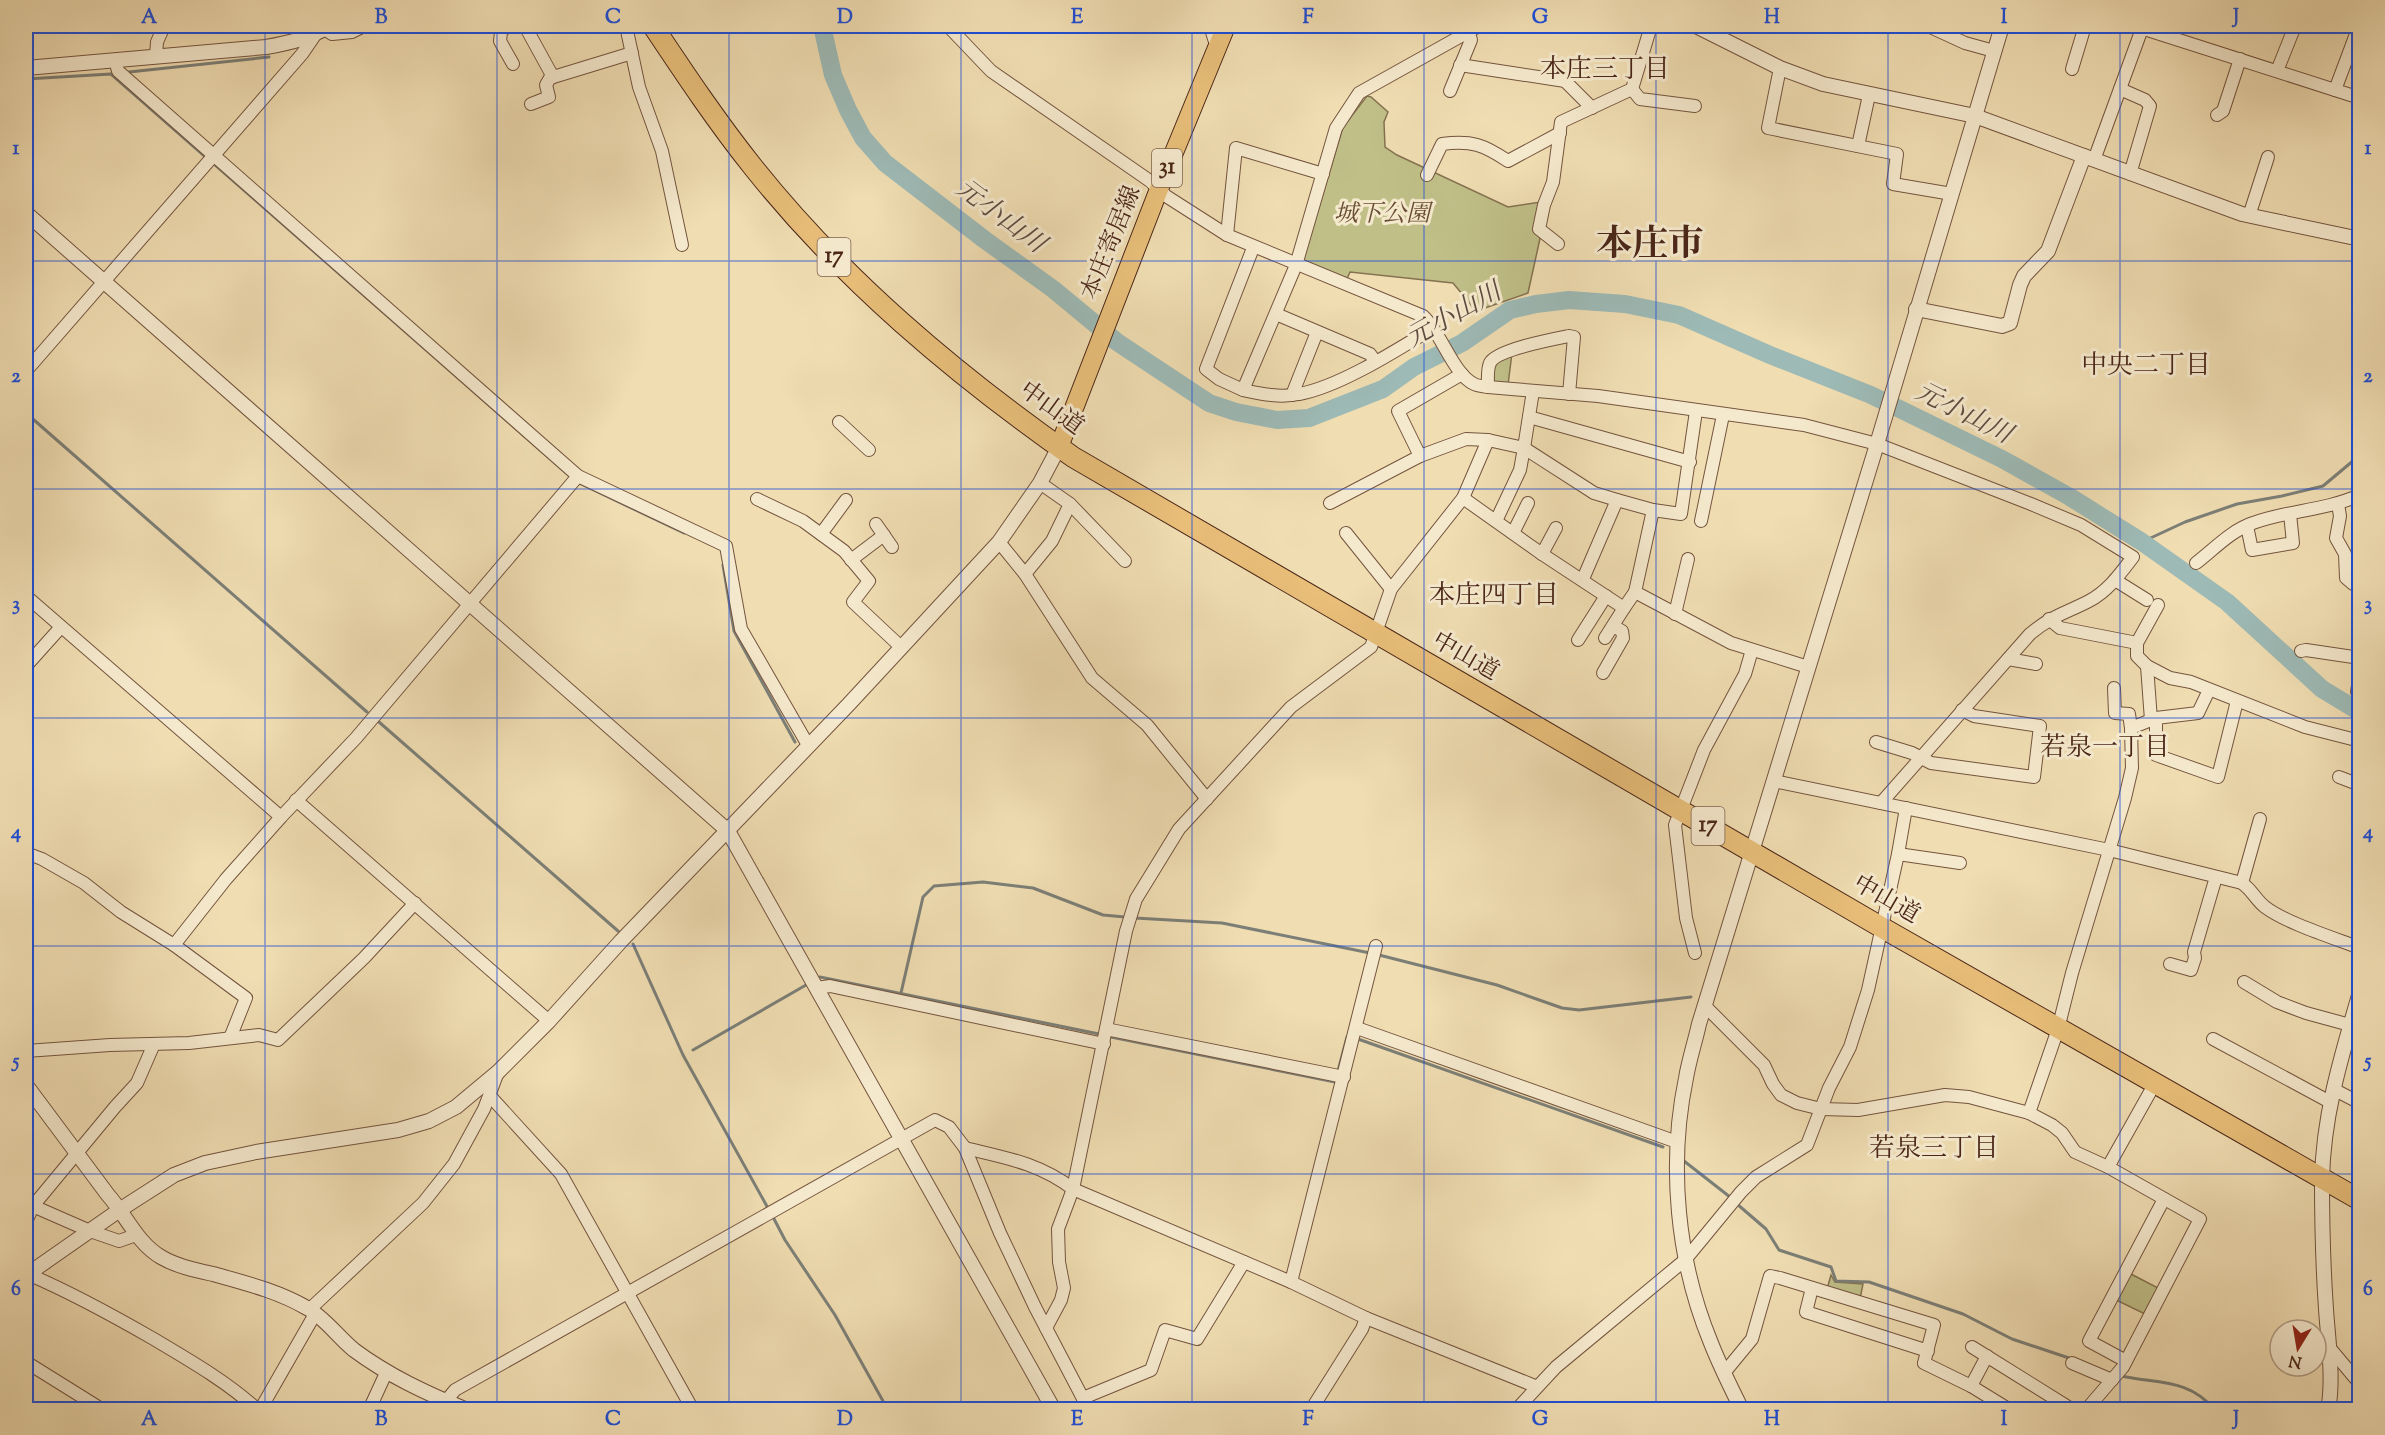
<svg xmlns="http://www.w3.org/2000/svg" width="2385" height="1435" viewBox="0 0 2385 1435" font-family="'Sorts Mill Goudy','Noto Serif JP',serif">
	<rect width="100%" height="100%" fill="#f0ddb2"/>
	<filter id="stains"><feTurbulence type="fractalNoise" baseFrequency=".00333" numOctaves="4"/><feColorMatrix values="0 0 0 0 .2 0 0 0 0 .09 0 0 0 0 .02 0 0 0 .5 -.17"/></filter>
	<radialGradient id="worn" r=".72"><stop offset=".6" stop-color="#630" stop-opacity="0"/><stop offset="1" stop-color="#630" stop-opacity=".3"/></radialGradient>
	<g fill="#c0bf88" stroke="#857250" stroke-width="1.5">
		<polygon points="1367,96 1371,97 1388,112 1384,122 1385,147 1397,155 1508,207 1541,202 1543,225 1528,293 1476,311 1453,283 1350,272 1346,281 1303,260 1343,127"/>
		<polygon points="1512,353 1508,385 1494,384 1492,365"/>
		<polygon points="2129,1273 2160,1289 2147,1315 2116,1300"/>
		<polygon points="1831,1275 1835,1282 1863,1284 1860,1299 1827,1289"/>
	</g>
	<g fill="none" stroke-linecap="round" stroke-linejoin="round">
		<g stroke="#7c7f77" stroke-width="3">
			<polyline points="129,72 269,57"/>
			<polyline points="26,79 111,74 208,159"/>
			<polyline points="213,163 571,477"/>
			<polyline points="26,413 367,712"/>
			<polyline points="579,483 684,533"/>
			<polyline points="2142,542 2185,522 2237,504 2282,496 2323,486 2360,455"/>
			<polyline points="723,565 734,631 795,742"/>
			<polyline points="379,722 618,931"/>
			<polyline points="1135,918 1222,923 1370,953"/>
			<polyline points="633,944 683,1055 769,1210"/>
			<polyline points="1379,955 1497,985 1562,1008 1579,1010 1691,997"/>
			<polyline points="820,977 1099,1034"/>
			<polyline points="901,993 923,897 934,886 983,882 1033,888 1103,915 1125,917"/>
			<polyline points="1111,1037 1335,1082"/>
			<polyline points="1358,1039 1663,1147"/>
			<polyline points="693,1050 806,985"/>
			<polyline points="1338,1071 1347,1037"/>
			<polyline points="1684,1161 1730,1197"/>
			<polyline points="1737,1204 1766,1229 1779,1250 1831,1267 1836,1281 1869,1282 1963,1314 2012,1339 2072,1359"/>
			<polyline points="772,1215 785,1240 835,1315 888,1410"/>
			<path d="M2121 1376C2158 1384 2188 1378 2215 1410"/>
		</g>
		<polyline stroke="#9dbab6" stroke-width="18" points="822,26 833,75 848,110 863,138 885,163 985,240 1053,289 1117,342 1209,403 1236,412 1277,420 1309,418 1383,389 1414,367 1462,343 1510,310 1536,304 1569,300 1625,304 1679,315 1770,355 1871,395 2002,459 2070,497 2142,542 2227,602 2322,689 2360,712"/>
		<g stroke="#74543e" stroke-width="14">
			<g id="minor">
				<polyline points="525,26 553,77"/>
				<polyline points="626,26 639,87 662,151 682,245"/>
				<path d="M948 26 991 71 1150 181 1166 196 1227 235 1423 316C1441 332 1453 374 1474 384 1477 386 1483 386 1488 387L1598 396 1804 425 1877 444 2031 504 2081 525 2133 557C2120 574 2108 591 2089 601 2066 613 2051 616 2030 634L1881 803"/>
				<polyline points="1210,26 1216,45"/>
				<polyline points="1928,26 1965,43 1994,51"/>
				<polyline points="2135,26 2360,98"/>
				<polyline points="505,28 501,32 500,41 513,64"/>
				<polyline points="325,29 332,34 352,32 364,26"/>
				<polyline points="156,56 157,42 164,26"/>
				<polyline points="115,60 118,71 578,476 726,546 741,629 808,745"/>
				<polyline points="1460,65 1565,81 1592,108"/>
				<polyline points="1780,68 1768,128 1897,154 1893,184 1952,194"/>
				<polyline points="2072,69 2085,26"/>
				<polyline points="2277,71 2295,26"/>
				<polyline points="1632,89 1640,99 1695,106"/>
				<polyline points="2120,89 2145,100 2150,106 2130,174"/>
				<polyline points="2335,90 2359,26"/>
				<polyline points="1450,91 1471,40 1468,31"/>
				<polyline points="531,104 549,97 546,85 550,78 632,53"/>
				<polyline points="2217,115 2223,111 2240,59"/>
				<polyline points="1858,146 1869,95"/>
				<polyline points="2094,160 2143,26"/>
				<path d="M1427 175 1442 144C1472 140 1484 145 1508 161L1560 133"/>
				<polyline points="2249,216 2268,157"/>
				<polyline points="1227,235 1236,148 1323,174"/>
				<polyline points="1558,244 1539,229 1544,205 1553,182 1561,122 1632,89 1651,26"/>
				<polyline points="1276,314 1370,354 1375,361"/>
				<path d="M1433 328C1397 350 1339 387 1299 394 1280 398 1262 394 1243 390L1296 265 1336 128 1359 93 1479 26"/>
				<polyline points="26,371 302,54 315,35"/>
				<polyline points="1462,374 1398,411 1420,456 1466,439 1488,440"/>
				<path d="M1488 387C1488 380 1487 369 1490 363 1496 350 1554 339 1569 336L1574 337 1569 394"/>
				<polyline points="1243,390 1219,379 1206,369 1253,248"/>
				<polyline points="1292,395 1317,332"/>
				<polyline points="1529,417 1690,462"/>
				<polyline points="839,422 869,450"/>
				<polyline points="1040,483 1070,504 1125,561"/>
				<polyline points="1463,498 1542,554 1624,608 1635,592 1731,643 1808,667"/>
				<polyline points="757,499 803,521 844,551 869,581 853,602 901,647"/>
				<polyline points="1330,503 1420,456"/>
				<polyline points="2338,504 2340,516 2336,538 2345,554 2346,578 2353,584 2360,583"/>
				<polyline points="1496,521 1520,470 1524,448 1594,493 1617,500"/>
				<polyline points="1701,521 1723,415"/>
				<polyline points="876,524 892,547"/>
				<polyline points="2247,526 2252,550 2293,543 2290,514"/>
				<polyline points="1346,533 1391,589"/>
				<polyline points="1513,533 1528,503"/>
				<polyline points="821,534 846,500"/>
				<polyline points="999,542 1025,574 1092,678 1147,725 1207,799"/>
				<polyline points="1542,554 1556,528"/>
				<polyline points="851,560 884,535"/>
				<path d="M2196 563C2214 549 2232 530 2253 523 2288 510 2324 511 2360 495"/>
				<polyline points="1025,574 1052,541 1070,504"/>
				<polyline points="1583,579 1617,500 1653,510 1681,514 1696,411"/>
				<polyline points="2115,580 2147,600"/>
				<polyline points="1635,592 1653,510"/>
				<polyline points="26,596 281,817"/>
				<polyline points="1675,614 1688,559"/>
				<polyline points="2049,619 2060,628 2137,643 2137,656 2147,666 2170,678 2191,682 2305,727 2360,741"/>
				<polyline points="1605,638 1624,608"/>
				<polyline points="1578,640 1606,596"/>
				<polyline points="2137,643 2158,605"/>
				<polyline points="2301,651 2306,650 2360,658"/>
				<polyline points="2008,659 2036,664"/>
				<polyline points="26,666 61,627"/>
				<polyline points="2147,666 2151,720"/>
				<polyline points="2360,672 2357,692 2360,695"/>
				<polyline points="1603,673 1623,638 1622,631 1613,626"/>
				<polyline points="2114,688 2115,713 2129,714 2131,728"/>
				<polyline points="2209,690 2198,713 2156,718 2156,755 2218,777 2237,701"/>
				<polyline points="1876,742 1912,753 1931,763 2034,777 2040,726 1974,716 1962,710"/>
				<polyline points="2339,777 2360,785"/>
				<path d="M1774 781 2109 850 2242 883C2252 890 2256 900 2265 907 2286 923 2334 938 2360 948"/>
				<polyline points="296,800 549,1021"/>
				<polyline points="26,853 42,859 84,883 121,912 174,945 246,998 230,1038"/>
				<polyline points="1898,854 1960,863"/>
				<polyline points="2242,883 2260,819"/>
				<polyline points="174,945 226,879 281,817 356,738 578,476"/>
				<polyline points="1695,953 1686,918 1675,825 1704,750 1745,674 1752,650"/>
				<polyline points="2170,964 2191,970 2195,958 2194,952 2216,877"/>
				<polyline points="2244,982 2277,1002 2306,1013 2350,1025"/>
				<polyline points="817,988 830,986 1104,1044"/>
				<polyline points="1705,1006 1764,1065 1773,1084 1781,1095 1797,1103 1821,1109 1858,1110 1945,1095 1969,1097 2029,1113 2052,1125 2062,1133 2075,1152 2108,1167 2200,1219 2123,1367 2086,1410"/>
				<polyline points="1357,1028 1677,1142"/>
				<polyline points="1106,1029 1344,1077"/>
				<polyline points="2348,1033 2360,1039"/>
				<polyline points="2213,1039 2330,1102"/>
				<polyline points="26,1051 110,1045 189,1043 259,1035 278,1040 364,958 415,903"/>
				<polyline points="2333,1089 2360,1103"/>
				<polyline points="490,1096 561,1174 693,1410"/>
				<polyline points="2029,1113 2058,1029 2072,973 2125,798 2132,768 2131,728 2156,718"/>
				<path d="M965 1148C1006 1158 1039 1163 1073 1189L1291 1282 1366 1318 1535 1386"/>
				<polyline points="2108,1167 2154,1085"/>
				<polyline points="26,1203 90,1231 119,1241 136,1235"/>
				<polyline points="26,1222 33,1206 115,1107 137,1083 154,1044"/>
				<path d="M30 1275C72 1293 112 1315 152 1338 189 1360 226 1381 258 1410"/>
				<polyline points="1291,1282 1376,946"/>
				<polyline points="1812,1288 1806,1312 1928,1351"/>
				<polyline points="310,1309 423,1203 454,1164 484,1109 498,1072"/>
				<polyline points="1046,1328 1061,1300 1064,1288 1059,1262 1058,1229 1073,1189 1126,931 1136,899 1179,829 1291,707 1371,647 1391,589 1463,498 1488,440 1524,448 1533,391"/>
				<polyline points="1972,1347 2073,1410"/>
				<polyline points="2329,1347 2360,1384"/>
				<polyline points="2126,1361 2089,1341 2164,1199"/>
				<polyline points="26,1362 103,1410"/>
				<polyline points="2072,1363 2112,1380"/>
				<polyline points="1724,1373 1752,1339 1770,1276 1780,1278 1934,1325 1924,1363 1971,1386 2010,1410"/>
				<polyline points="1971,1386 1987,1356"/>
				<polyline points="1083,1398 1151,1370 1165,1330 1197,1339 1244,1262"/>
				<polyline points="446,1401 455,1390 935,1120 949,1127 965,1148 1000,1233 1035,1307 1089,1410"/>
				<polyline points="260,1410 315,1314"/>
				<polyline points="369,1410 386,1373"/>
				<polyline points="1311,1410 1362,1329 1366,1318"/>
				<polyline points="1516,1410 1556,1367 1685,1260 1741,1192 1756,1177 1807,1145 1829,1088 1850,1047 1868,990 1898,854 1906,808"/>
			</g>
		</g>
		<g stroke="#74543e" stroke-width="16">
			<g id="tertiary">
				<polyline points="1696,26 1780,68 1823,84 1975,116 2242,214 2360,239"/>
				<path d="M26 68 266 47C290 43 309 38 330 26"/>
				<polyline points="26,213 728,831 1054,1410"/>
				<polyline points="1916,309 2002,326 2010,323 2020,285 2024,276 2048,251 2084,156"/>
				<path d="M26 1085 108 1195C126 1215 137 1243 161 1257 176 1266 195 1270 213 1274 245 1283 278 1291 307 1308 325 1318 338 1337 354 1350 389 1376 426 1393 467 1410"/>
				<polyline points="26,1279 38,1267 121,1209 174,1175 205,1163 256,1152 398,1130 429,1121 456,1107 498,1072 549,1021 621,941 849,704 999,542 1040,483 1059,447"/>
				<path d="M1742 1410C1731 1388 1720 1366 1711 1343 1677 1261 1668 1165 1686 1078 1689 1060 1695 1042 1699 1024L1874 454 2002 26"/>
				<path d="M2328 1410C2334 1379 2328 1340 2326 1309 2323 1266 2322 1223 2322 1180 2323 1115 2342 1054 2360 992"/>
			</g>
		</g>
		<g stroke="#4a2618" stroke-width="20">
			<polyline id="primary" points="1059,447 1159,189 1226,26"/>
		</g>
		<g stroke="#4a2618" stroke-width="22">
			<path id="trunk" d="M653 26C685 74 717 122 753 167 843 280 955 374 1073 457L1881 927 2360 1200"/>
		</g>
		<use href="#minor" stroke="#f5e9cd" stroke-width="12"/>
		<use href="#tertiary" stroke="#f5e9cd" stroke-width="14"/>
		<use href="#primary" stroke="#e8be79" stroke-width="18"/>
		<use href="#trunk" stroke="#e8be79" stroke-width="20"/>
	</g>
	<path fill="none" stroke="#1d4ed8" stroke-width="1.5" stroke-opacity="0.55" d="M265 26V1410M497 26V1410M729 26V1410M961 26V1410M1192 26V1410M1424 26V1410M1656 26V1410M1888 26V1410M2120 26V1410M26 261H2360M26 489H2360M26 718H2360M26 946H2360M26 1174H2360"/>
	<g text-anchor="middle" dominant-baseline="central" stroke-width="6" stroke-linejoin="round" paint-order="stroke">
		<g fill="#f5e9cd" stroke="#7d604e" stroke-width="1.5">
			<rect x="1152" y="149" width="30" height="38" rx="4.5"/>
			<rect x="817.5" y="238" width="33" height="38" rx="4.5"/>
			<rect x="1691.5" y="807" width="33" height="38" rx="4.5"/>
		</g>
		<g font-size="22" font-weight="bold" fill="#4a2618">
			<text x="1167" y="168">31</text>
			<text x="834" y="257">17</text>
			<text x="1708" y="826">17</text>
		</g>
		<g font-size="24" font-style="italic" fill="#684c34" stroke="#f5e9cd">
			<text x="1382" y="215">城下公園</text>
		</g>
		<g font-size="24" fill="#4a2618" stroke="#f5e9cd">
			<text transform="translate(1112 243) rotate(-68)">本庄寄居線</text>
			<text transform="translate(1051 409) rotate(36)">中山道</text>
			<text transform="translate(1465 657) rotate(30)">中山道</text>
			<text transform="translate(1886 900) rotate(30)">中山道</text>
		</g>
		<g font-size="26" fill="#4a2618" stroke="#f5e9cd">
			<text x="1605" y="70">本庄三丁目</text>
			<text x="2146" y="366">中央二丁目</text>
			<text x="1494" y="596">本庄四丁目</text>
			<text x="2105" y="748">若泉一丁目</text>
			<text x="1934" y="1149">若泉三丁目</text>
		</g>
		<g font-size="26" font-style="italic" fill="#5f4b40" stroke="#f5e9cd">
			<text transform="translate(1000 217) rotate(37)">元小山川</text>
			<text transform="translate(1454 316) rotate(-29)">元小山川</text>
			<text transform="translate(1963 414) rotate(27)">元小山川</text>
		</g>
		<g font-size="36" font-weight="bold" fill="#4a2618" stroke="#f5e9cd">
			<text x="1650" y="246">本庄市</text>
		</g>
	</g>
	<rect width="2385" height="1435" fill="none" stroke="#f0ddb2" stroke-width="66"/>
	<g transform="translate(2298 1348) rotate(191)"><circle r="28" fill="#f5e9cd" stroke="#b19b85" stroke-width="1.5"/>
	<path d="M0-4.5L10 22L0 15L-10 22Z" fill="#8f2418"/>
	<text y="-9" font-size="16" font-weight="bold" text-anchor="middle" fill="#4a2618">N</text>
	</g>
	<rect x="33" y="33" width="2319" height="1369" fill="none" stroke="#1d4ed8" stroke-width="2"/>
	<g font-size="20" text-anchor="middle" font-weight="bold" fill="#1d4ed8">
		<text x="149" y="23">A</text>
		<text x="381" y="23">B</text>
		<text x="613" y="23">C</text>
		<text x="845" y="23">D</text>
		<text x="1077" y="23">E</text>
		<text x="1308" y="23">F</text>
		<text x="1540" y="23">G</text>
		<text x="1772" y="23">H</text>
		<text x="2004" y="23">I</text>
		<text x="2236" y="23">J</text>
		<text x="16" y="154">1</text>
		<text x="2368" y="154">1</text>
		<text x="16" y="382">2</text>
		<text x="2368" y="382">2</text>
		<text x="16" y="610">3</text>
		<text x="2368" y="610">3</text>
		<text x="16" y="838">4</text>
		<text x="2368" y="838">4</text>
		<text x="16" y="1067">5</text>
		<text x="2368" y="1067">5</text>
		<text x="16" y="1295">6</text>
		<text x="2368" y="1295">6</text>
		<text x="149" y="1425">A</text>
		<text x="381" y="1425">B</text>
		<text x="613" y="1425">C</text>
		<text x="845" y="1425">D</text>
		<text x="1077" y="1425">E</text>
		<text x="1308" y="1425">F</text>
		<text x="1540" y="1425">G</text>
		<text x="1772" y="1425">H</text>
		<text x="2004" y="1425">I</text>
		<text x="2236" y="1425">J</text>
	</g>
	<rect width="100%" height="100%" filter="url(#stains)"/>
	<rect width="100%" height="100%" fill="url(#worn)"/>
</svg>
